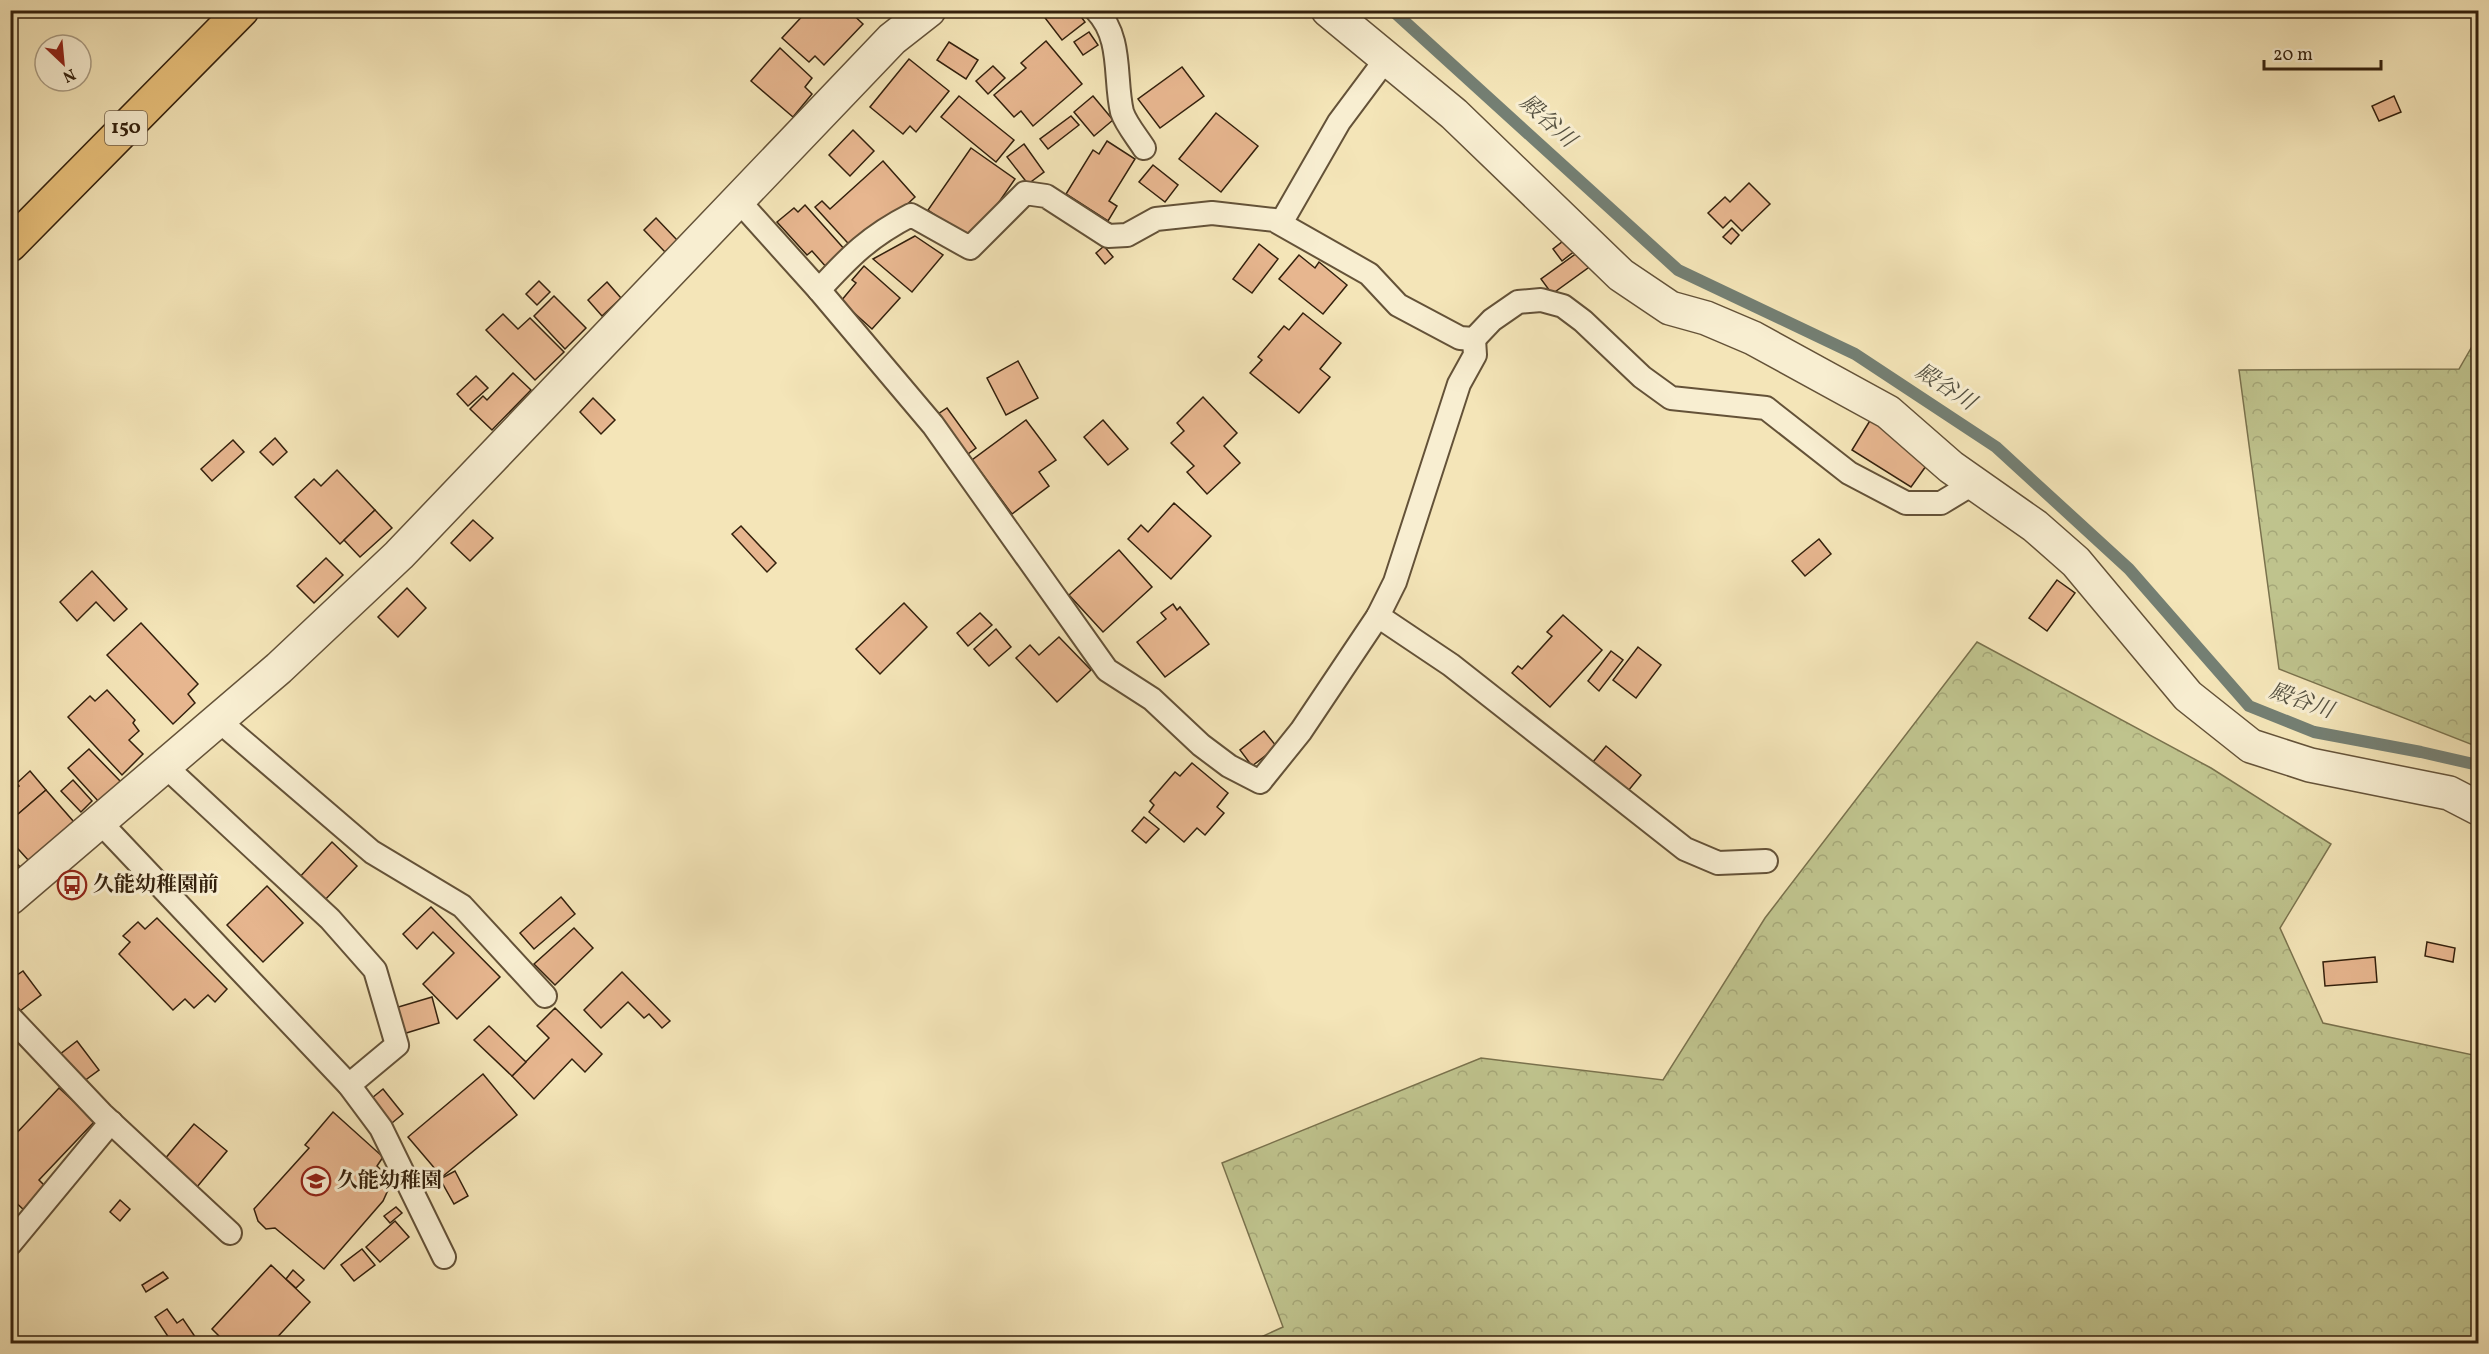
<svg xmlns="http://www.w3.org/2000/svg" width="2489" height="1354" viewBox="0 0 2489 1354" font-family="Vollkorn,'Noto Serif JP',serif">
	<defs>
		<pattern id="forest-crowns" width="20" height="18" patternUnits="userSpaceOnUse" patternTransform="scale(1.5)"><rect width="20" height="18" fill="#bfc38d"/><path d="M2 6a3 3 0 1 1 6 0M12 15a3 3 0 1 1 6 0" fill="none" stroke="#a5a778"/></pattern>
	</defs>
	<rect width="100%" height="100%" fill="#f4e5b8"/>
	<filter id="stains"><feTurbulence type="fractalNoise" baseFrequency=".00333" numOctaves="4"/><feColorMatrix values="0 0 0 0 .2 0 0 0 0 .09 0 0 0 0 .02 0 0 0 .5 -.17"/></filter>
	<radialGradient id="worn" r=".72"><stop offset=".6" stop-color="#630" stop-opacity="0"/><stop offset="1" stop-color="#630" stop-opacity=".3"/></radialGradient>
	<g fill="url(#forest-crowns)" stroke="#7a724d" stroke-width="1.5">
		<polygon points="2478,336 2478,747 2279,669 2239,370 2459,369"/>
		<polygon points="1977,642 2211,768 2331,844 2280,928 2323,1023 2478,1056 2478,1343 1248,1343 1283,1327 1222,1163 1481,1058 1663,1080 1765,918"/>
	</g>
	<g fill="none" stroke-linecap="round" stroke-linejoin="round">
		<polyline stroke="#747f73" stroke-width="12" points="1392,10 1678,270 1855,354 1996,447 2129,569 2249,706 2314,732 2421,752 2478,765"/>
	</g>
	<g fill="#e7b68f" stroke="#34210d" stroke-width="1.5">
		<polygon points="808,10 848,10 863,24 824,65 815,56 809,62 782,38"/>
		<polygon points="1039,10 1076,10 1085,22 1062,40"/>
		<polygon points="1089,32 1098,45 1083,55 1074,42"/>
		<polygon points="1046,41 1082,84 1033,126 1021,111 1014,117 994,95 1026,68 1021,63"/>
		<polygon points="949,42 978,60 966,79 937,60"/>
		<polygon points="780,48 812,78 805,87 812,94 793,117 751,81"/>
		<polygon points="909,59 949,91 916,132 910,126 903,134 870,107"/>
		<polygon points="993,66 1005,78 988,94 976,81"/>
		<polygon points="1182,67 1204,96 1160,128 1138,99"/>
		<polygon points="959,96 1014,140 996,162 941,117"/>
		<polygon points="1093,96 1113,120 1094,136 1074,112"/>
		<polygon points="2394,96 2401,112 2379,121 2372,106"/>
		<polygon points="1216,113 1258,146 1221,192 1179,159"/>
		<polygon points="1071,116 1079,125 1048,149 1040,139"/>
		<polygon points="853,130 874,151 850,176 829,155"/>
		<polygon points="1107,141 1135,159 1109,201 1117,206 1108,221 1066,194 1093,150 1099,154"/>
		<polygon points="1024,144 1044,172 1028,184 1007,157"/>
		<polygon points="971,148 1015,179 972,241 928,210"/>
		<polygon points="883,161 915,197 856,252 815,207 822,201 830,209"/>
		<polygon points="1153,165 1178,185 1165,202 1139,182"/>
		<polygon points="1749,183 1770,204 1742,231 1731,220 1723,228 1708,213 1725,197 1730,202"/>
		<polygon points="805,205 846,251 827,268 812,251 807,255 777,222 794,208 798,212"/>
		<polygon points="656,218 677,240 665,252 644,230"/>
		<polygon points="1732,228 1739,235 1731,244 1723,237"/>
		<polygon points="915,236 943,255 912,292 873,259"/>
		<polygon points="1567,238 1576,250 1562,261 1553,249"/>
		<polygon points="1259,244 1278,259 1252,293 1233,279"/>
		<polygon points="1104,246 1113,257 1105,264 1096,253"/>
		<polygon points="1581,250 1592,265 1552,294 1541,279"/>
		<polygon points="1299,255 1315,268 1319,262 1347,285 1323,314 1279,279"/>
		<polygon points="864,266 900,298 872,329 841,301 856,283 852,280"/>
		<polygon points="539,281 550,292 537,305 526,294"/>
		<polygon points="607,282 621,298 602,316 588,300"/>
		<polygon points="554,296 586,328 565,349 534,316"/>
		<polygon points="1303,313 1341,343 1320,369 1330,377 1299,413 1250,373 1262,360 1258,357 1284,326 1289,330"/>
		<polygon points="503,314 518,329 530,318 564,352 535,380 486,330"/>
		<polygon points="1018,361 1038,398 1006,415 987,378"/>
		<polygon points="513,373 531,390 492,430 470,409 483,396 487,400"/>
		<polygon points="476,376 488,388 468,406 457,394"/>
		<polygon points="1203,397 1237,433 1224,446 1240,463 1207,494 1187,472 1194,466 1171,443 1184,431 1177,423"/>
		<polygon points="593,398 615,420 601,434 580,412"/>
		<polygon points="947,408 976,448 964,457 935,416"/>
		<polygon points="1871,419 1926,466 1911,487 1852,450"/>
		<polygon points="1026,420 1056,460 1039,472 1049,486 1012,514 972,460"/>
		<polygon points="1103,420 1128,449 1108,465 1084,437"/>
		<polygon points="275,438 287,452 273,465 260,452"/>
		<polygon points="233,440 244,452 212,481 201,469"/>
		<polygon points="337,470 375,510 340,544 295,497 314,479 321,486"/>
		<polygon points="1174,503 1211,536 1171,579 1128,539 1141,525 1148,532"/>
		<polygon points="375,510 392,528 360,557 344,540"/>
		<polygon points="473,520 493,538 470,561 451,543"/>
		<polygon points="741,526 776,563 767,572 732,534"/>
		<polygon points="1819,539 1831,554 1805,576 1792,561"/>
		<polygon points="1119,550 1152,587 1103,632 1069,595"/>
		<polygon points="326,558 343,575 314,603 297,586"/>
		<polygon points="92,571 127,609 114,621 96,602 77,621 60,602"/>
		<polygon points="2057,580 2075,593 2047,631 2029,618"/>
		<polygon points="407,588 426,608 398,637 378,617"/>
		<polygon points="904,603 927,627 880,674 856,649"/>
		<polygon points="1173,604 1177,610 1180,607 1209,644 1165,677 1137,642 1166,619 1161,613"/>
		<polygon points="980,613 992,625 968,646 957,633"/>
		<polygon points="1563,615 1602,650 1550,707 1512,673 1518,666 1522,669 1552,636 1547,632"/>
		<polygon points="141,623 198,684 188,694 195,703 173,724 107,655"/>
		<polygon points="996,629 1011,647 989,666 974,649"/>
		<polygon points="1059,637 1091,670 1057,702 1016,658 1030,645 1039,655"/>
		<polygon points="1638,647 1661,665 1636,698 1613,680"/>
		<polygon points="1611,651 1623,660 1599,691 1588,681"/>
		<polygon points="107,690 135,720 133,723 139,731 129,740 143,754 122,775 68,717 90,696 95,701"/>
		<polygon points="1264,731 1277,747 1252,766 1240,750"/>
		<polygon points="1606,746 1641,775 1628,791 1593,762"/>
		<polygon points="89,749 121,782 99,802 68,768"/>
		<polygon points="1192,763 1228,793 1217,807 1224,813 1205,835 1197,828 1184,842 1149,812 1154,805 1150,801 1175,772 1180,776"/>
		<polygon points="30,771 46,790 10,821 10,793 19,786 17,783"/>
		<polygon points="73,780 92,801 81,812 61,791"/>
		<polygon points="46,790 74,822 29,861 10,840 10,821"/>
		<polygon points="1144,817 1159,829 1146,843 1132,831"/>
		<polygon points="332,842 357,866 323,902 298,879"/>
		<polygon points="10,856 20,867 10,876"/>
		<polygon points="267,886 303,923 263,962 227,925"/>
		<polygon points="561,897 575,914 534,949 520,933"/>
		<polygon points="431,907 500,977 457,1019 423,984 454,953 433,932 417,949 403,934"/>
		<polygon points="157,918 227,989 215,1002 208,995 194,1008 185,999 173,1010 119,954 130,942 123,936 138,922 145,929"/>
		<polygon points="574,928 593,948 555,985 534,964"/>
		<polygon points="2427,942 2455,948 2453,962 2425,956"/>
		<polygon points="2375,957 2377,982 2325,986 2323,962"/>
		<polygon points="23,971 41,995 20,1011 10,998 10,980"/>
		<polygon points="622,972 670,1021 662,1028 649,1014 644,1018 628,1002 601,1028 584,1010"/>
		<polygon points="432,997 439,1023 403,1034 395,1008"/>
		<polygon points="555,1008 602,1054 585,1072 572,1059 534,1099 512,1076 549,1038 537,1026"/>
		<polygon points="489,1026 526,1062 512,1076 474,1040"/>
		<polygon points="77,1041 99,1070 80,1084 59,1055"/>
		<polygon points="483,1074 517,1115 442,1177 408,1137"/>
		<polygon points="59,1088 95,1121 39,1180 47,1188 25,1211 10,1197 10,1140"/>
		<polygon points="383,1089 403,1114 387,1127 367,1102"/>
		<polygon points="333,1112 383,1157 377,1166 384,1173 380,1179 388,1190 383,1201 324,1269 275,1228 266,1229 258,1221 254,1209 309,1148 305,1145"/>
		<polygon points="194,1124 227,1151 197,1187 164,1160"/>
		<polygon points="455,1171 468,1196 454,1204 440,1179"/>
		<polygon points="120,1200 130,1209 120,1221 110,1212"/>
		<polygon points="396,1207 402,1213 390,1223 384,1216"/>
		<polygon points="395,1221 409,1237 380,1262 366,1247"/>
		<polygon points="362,1249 375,1265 354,1281 341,1265"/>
		<polygon points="271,1265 310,1302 271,1344 227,1344 212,1329"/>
		<polygon points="293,1270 304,1280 296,1288 286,1279"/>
		<polygon points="163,1272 168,1278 146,1292 142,1285"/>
		<polygon points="167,1309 177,1323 183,1319 200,1344 173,1344 155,1317"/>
	</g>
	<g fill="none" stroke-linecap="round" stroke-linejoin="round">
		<g stroke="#645238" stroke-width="26">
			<g id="service">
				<path d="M1096 10C1123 38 1114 78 1122 112 1126 124 1137 137 1144 148"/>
				<polyline points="738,200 819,290 933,425 1107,670 1152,699 1201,745 1229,766 1260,782 1301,731 1378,616 1395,582 1459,384 1475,355 1474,339"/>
				<polyline points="1281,223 1339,122 1386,59"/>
				<path d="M819 290C850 256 870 236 911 215L970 248 1025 193 1046 196 1108 236 1127 235 1156 219 1212 213 1274 220 1369 274 1398 305 1460 338 1474 339 1492 320 1518 302 1541 300 1563 306 1583 321 1642 377 1671 398 1766 408 1849 473 1906 503H1941L1974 483"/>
				<polyline points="1378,616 1451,665 1685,849 1718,863 1766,861"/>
				<polyline points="218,720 372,852 462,906 545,996"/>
				<polyline points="165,766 330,919 375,970 397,1045 349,1085"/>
				<polyline points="100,822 349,1085 381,1128 444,1257"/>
				<polyline points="10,1017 102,1114 230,1233"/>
				<polyline points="10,1244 111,1122"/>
			</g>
		</g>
		<g stroke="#645238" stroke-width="36">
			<g id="minor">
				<polyline points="1328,10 1454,114 1621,275 1670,308 1706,318 1753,338 1888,412 1951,467 2035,526 2076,562 2188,696 2251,746 2310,765 2449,793 2478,808"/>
				<polyline points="10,898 279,668 399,555 892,39 929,10"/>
			</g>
		</g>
		<g stroke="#34210d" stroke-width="36">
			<polyline id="trunk" points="10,245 242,10"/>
		</g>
		<use href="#service" stroke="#f8eed1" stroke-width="22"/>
		<use href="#minor" stroke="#f8eed1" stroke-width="33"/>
		<use href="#trunk" stroke="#eac27c" stroke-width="33"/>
	</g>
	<defs>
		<g id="bus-ring" transform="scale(1.5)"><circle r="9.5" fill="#f8eed1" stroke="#8f2418" stroke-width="1.5"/><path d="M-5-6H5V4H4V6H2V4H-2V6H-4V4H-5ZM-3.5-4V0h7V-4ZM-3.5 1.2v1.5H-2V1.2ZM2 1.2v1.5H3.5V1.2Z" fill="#8f2418"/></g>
		<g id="school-ring" transform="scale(1.5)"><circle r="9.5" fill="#f8eed1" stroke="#8f2418" stroke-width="1.5"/><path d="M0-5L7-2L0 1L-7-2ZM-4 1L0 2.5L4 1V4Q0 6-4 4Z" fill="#8f2418"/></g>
	</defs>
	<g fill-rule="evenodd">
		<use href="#bus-ring" x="72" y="885"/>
		<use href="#school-ring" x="316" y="1181"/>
	</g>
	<g text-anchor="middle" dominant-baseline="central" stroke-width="6" stroke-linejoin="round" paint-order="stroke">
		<rect fill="#f8eed1" stroke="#6f5e48" stroke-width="1.5" x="105" y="111" width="42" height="34" rx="4.5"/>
		<g font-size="20" font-weight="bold" fill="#34210d">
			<text x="126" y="128">150</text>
		</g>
		<g font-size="21" font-weight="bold" fill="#34210d" stroke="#f8eed1" text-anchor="start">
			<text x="93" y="885">久能幼稚園前</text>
			<text x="337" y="1181">久能幼稚園</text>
		</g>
		<g font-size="22" font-style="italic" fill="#545040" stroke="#f8eed1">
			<text transform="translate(1547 122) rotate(42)">殿谷川</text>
			<text transform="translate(1945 388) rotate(33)">殿谷川</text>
			<text transform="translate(2301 702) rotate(19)">殿谷川</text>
		</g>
	</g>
	<rect width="2489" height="1354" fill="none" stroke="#f4e5b8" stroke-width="36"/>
	<rect x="12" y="12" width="2465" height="1330" fill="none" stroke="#34210d" stroke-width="3"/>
	<rect x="18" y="18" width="2453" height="1318" fill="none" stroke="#34210d" stroke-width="1.5"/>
	<g transform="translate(63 63) rotate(154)"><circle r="28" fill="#f8eed1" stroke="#aa9c83" stroke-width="1.5"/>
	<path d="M0-4.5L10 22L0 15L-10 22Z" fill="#8f2418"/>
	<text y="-9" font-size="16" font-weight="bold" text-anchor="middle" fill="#34210d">N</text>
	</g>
	<path d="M2264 60v9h117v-9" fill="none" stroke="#34210d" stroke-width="3"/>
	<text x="2273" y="60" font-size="18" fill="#34210d" stroke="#f8eed1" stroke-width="4.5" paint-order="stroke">20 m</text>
	<rect width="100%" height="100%" filter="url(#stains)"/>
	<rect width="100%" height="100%" fill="url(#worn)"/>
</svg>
